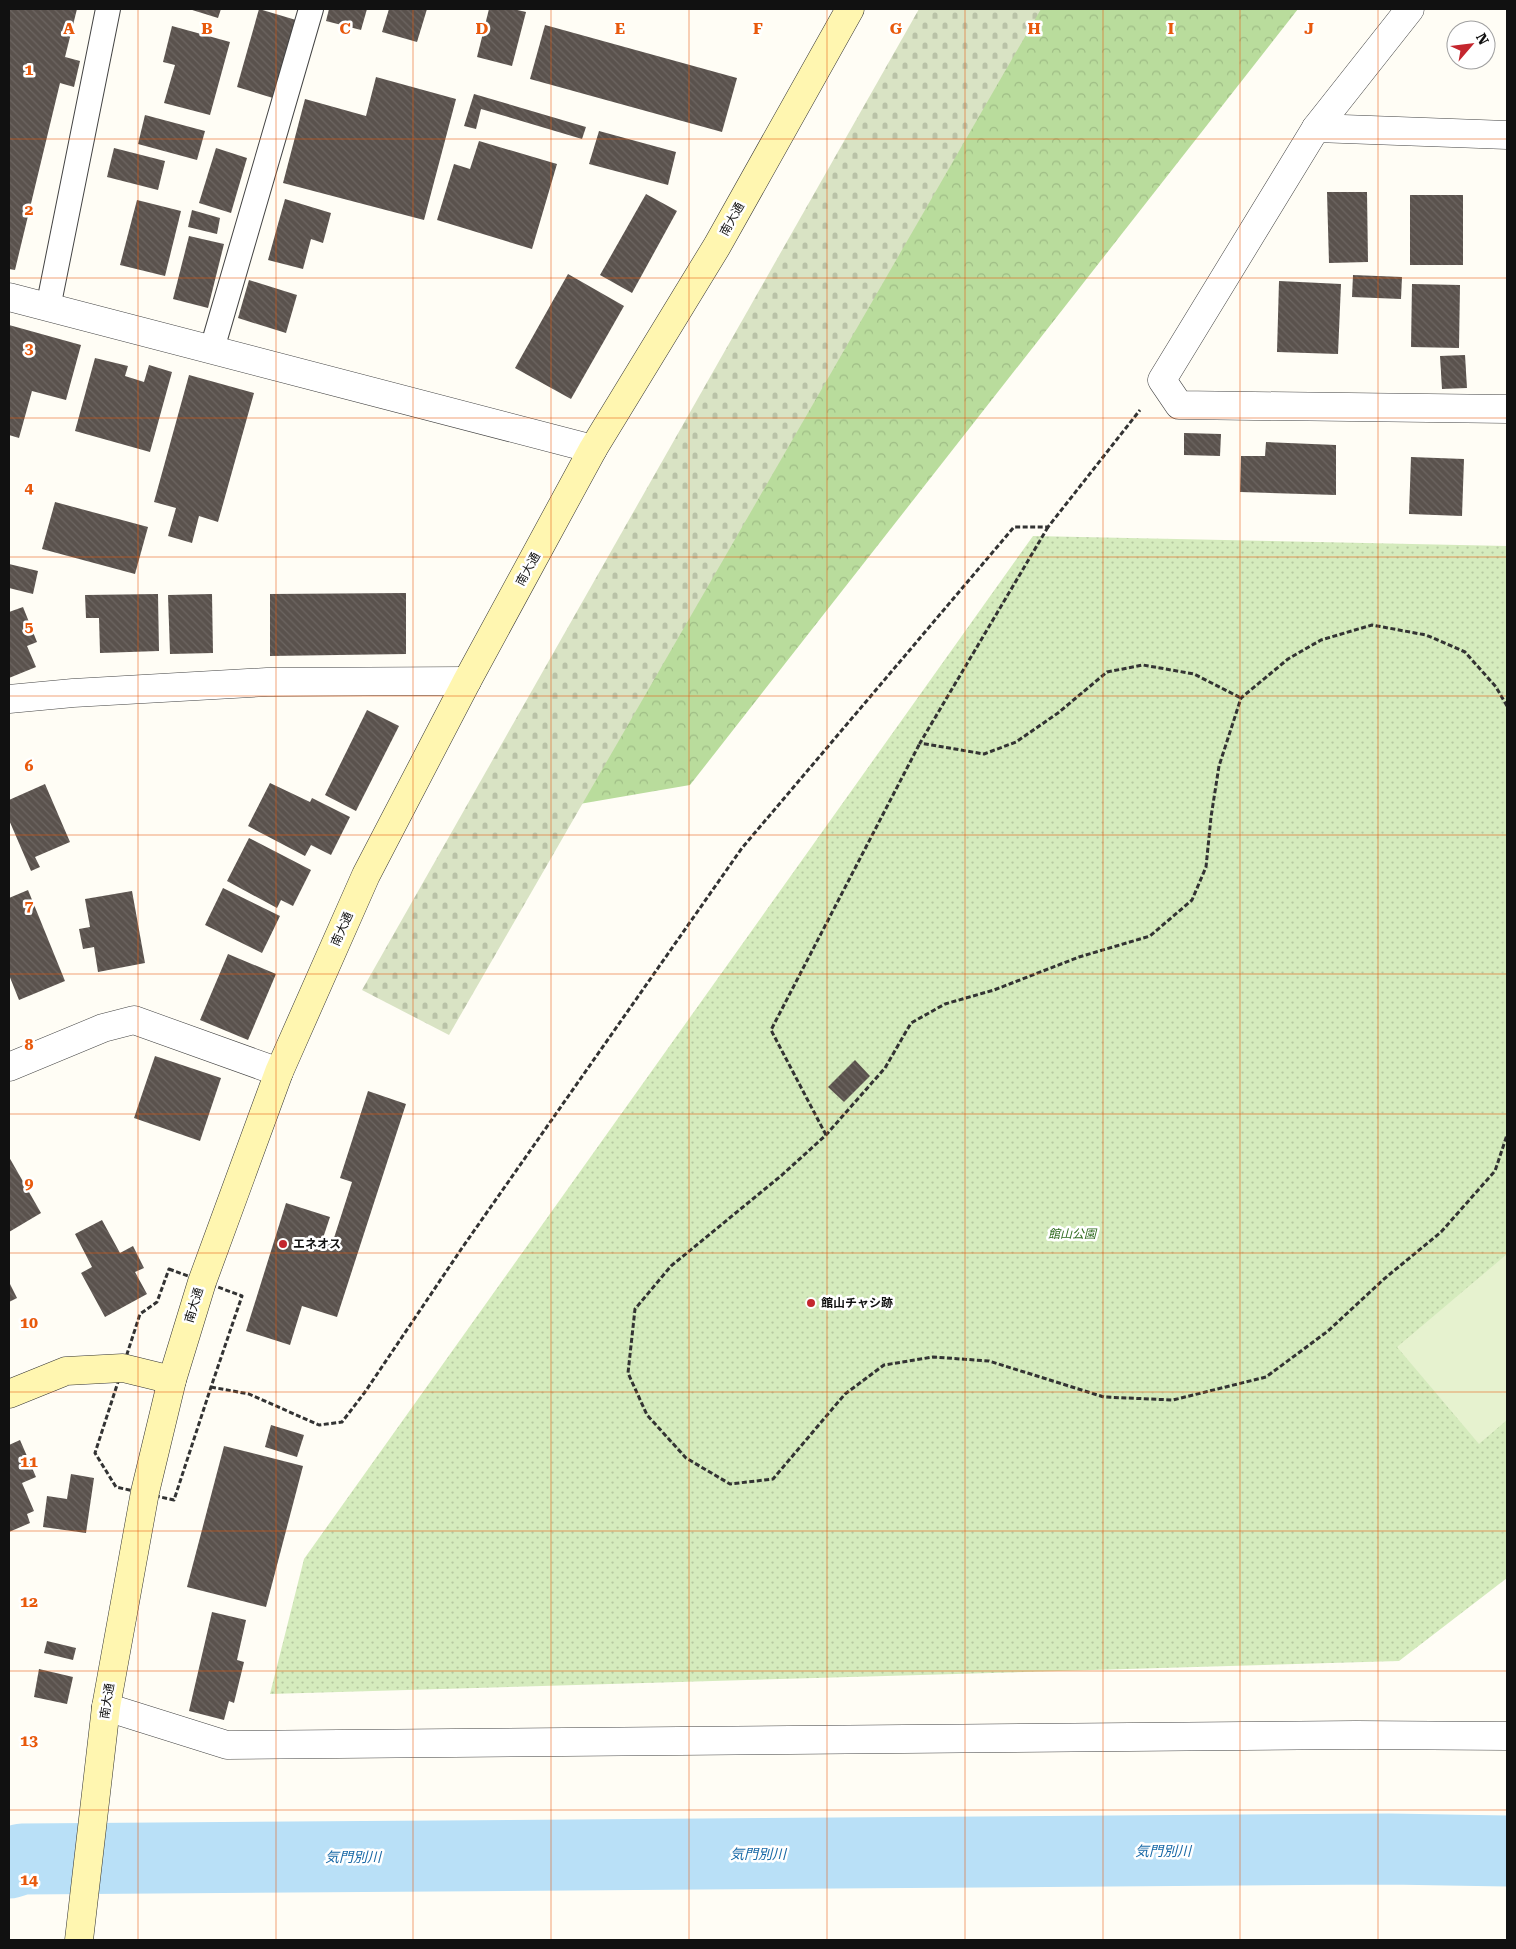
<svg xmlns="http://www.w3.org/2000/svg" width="1516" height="1949" viewBox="0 0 1516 1949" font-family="'Roboto Serif','Noto Sans JP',serif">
	<defs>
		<pattern id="forest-crowns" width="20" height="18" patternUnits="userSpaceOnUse" patternTransform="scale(1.25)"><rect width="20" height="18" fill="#b9dc9c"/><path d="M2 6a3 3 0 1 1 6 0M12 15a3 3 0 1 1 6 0" fill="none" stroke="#9ebc85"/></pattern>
		<pattern id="cemetery-stones" width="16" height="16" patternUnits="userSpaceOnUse" patternTransform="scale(1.25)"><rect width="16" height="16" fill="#d9e3c4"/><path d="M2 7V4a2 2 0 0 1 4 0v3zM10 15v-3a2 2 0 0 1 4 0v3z" fill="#b9c2a7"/></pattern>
		<pattern id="park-dots" width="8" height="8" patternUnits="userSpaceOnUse" patternTransform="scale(1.25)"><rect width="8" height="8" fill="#d5ebbd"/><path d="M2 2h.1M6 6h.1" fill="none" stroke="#b6c8a1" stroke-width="1.8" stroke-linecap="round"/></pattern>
		<pattern id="building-back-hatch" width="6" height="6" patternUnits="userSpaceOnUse" patternTransform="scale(1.25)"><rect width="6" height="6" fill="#5a524d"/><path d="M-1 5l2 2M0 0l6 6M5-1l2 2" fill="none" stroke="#6d6662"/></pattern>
	</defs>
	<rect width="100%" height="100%" fill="#fffdf5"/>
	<polygon fill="url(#forest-crowns)" points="1033,9 1298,9 690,785 562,807"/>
	<polygon fill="url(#cemetery-stones)" points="919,9 1041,9 449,1035 362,990"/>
	<polygon fill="url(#park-dots)" points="1033,536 1507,546 1507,1578 1399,1661 270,1694 304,1559"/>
	<polygon fill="#e6f2cf" points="1507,1254 1507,1420 1479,1444 1397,1347"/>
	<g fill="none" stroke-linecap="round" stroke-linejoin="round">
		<polyline stroke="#b9e0f7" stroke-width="71" points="9,1863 22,1859 1389,1849 1507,1851"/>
	</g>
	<g fill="url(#building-back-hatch)">
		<polygon points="9,9 77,9 65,57 80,61 74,87 60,83 15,270 9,269"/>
		<polygon points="189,9 221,9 218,18"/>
		<polygon points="259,9 296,20 273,98 237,87"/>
		<polygon points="329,9 367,9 361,30 326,21"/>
		<polygon points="389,9 427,9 417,42 382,32"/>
		<polygon points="489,9 513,9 526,12 512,66 477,57"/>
		<polygon points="545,25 737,78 722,132 530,79"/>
		<polygon points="172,26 230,42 210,115 164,103 175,65 163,62"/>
		<polygon points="376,77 456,99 424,220 283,183 305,99 366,116"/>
		<polygon points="474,94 586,127 582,139 481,109 476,129 464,126"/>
		<polygon points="145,115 205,131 197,160 138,144"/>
		<polygon points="599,131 676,152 668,185 589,164"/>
		<polygon points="479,141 557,164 532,249 437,220 454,164 470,169"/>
		<polygon points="114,148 165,161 158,190 107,177"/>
		<polygon points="216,148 247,158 231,213 199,203"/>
		<polygon points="1327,192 1367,192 1368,262 1329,263"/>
		<polygon points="646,194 677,211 632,293 600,275"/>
		<rect x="1410" y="195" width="53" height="70"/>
		<polygon points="285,199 331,213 323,243 311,239 303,269 268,260"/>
		<polygon points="137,200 181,211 165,276 120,265"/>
		<polygon points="192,210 220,218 217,234 188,227"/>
		<polygon points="189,236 224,244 208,308 173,299"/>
		<polygon points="568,274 624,306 571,399 515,368"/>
		<polygon points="1353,275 1402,277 1401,299 1352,297"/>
		<polygon points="249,280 297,295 286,333 238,318"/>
		<polygon points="1279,281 1341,284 1338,354 1277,352"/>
		<polygon points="1412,284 1460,285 1459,348 1411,347"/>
		<polygon points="9,325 81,345 66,400 32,391 19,438 9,435"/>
		<polygon points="1465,355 1467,388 1442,389 1440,356"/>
		<polygon points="95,358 128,366 125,376 144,382 149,365 172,372 150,452 75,431"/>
		<polygon points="189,375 254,393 218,522 199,516 192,543 168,536 176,508 154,502"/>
		<polygon points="1184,433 1221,434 1220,456 1184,455"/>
		<polygon points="1266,442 1336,445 1336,495 1240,492 1241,456 1265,456"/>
		<polygon points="1411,457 1464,459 1462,516 1409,514"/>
		<polygon points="55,502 148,527 135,574 42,549"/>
		<polygon points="9,564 38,571 33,594 9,588"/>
		<polygon points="406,593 406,654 270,656 270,594"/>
		<polygon points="158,594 159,651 100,653 99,618 86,618 85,595"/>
		<polygon points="212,594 213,653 170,654 168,595"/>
		<polygon points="23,607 37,642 27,646 36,667 9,678 9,612"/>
		<polygon points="367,710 399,726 356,811 325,795"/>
		<polygon points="270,783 310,802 312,798 350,817 331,855 311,845 305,856 248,826"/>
		<polygon points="45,784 70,842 35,857 40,867 31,871 9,820 9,800"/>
		<polygon points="249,838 311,870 293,906 281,900 277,908 227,881"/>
		<polygon points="223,888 280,916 262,953 205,925"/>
		<polygon points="28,890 65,981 19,1000 9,975 9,898"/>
		<polygon points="132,891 145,963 98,972 94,947 83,949 79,929 90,927 85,899"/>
		<polygon points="228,954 276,974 248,1040 200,1020"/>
		<polygon points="155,1056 221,1078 200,1141 134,1118"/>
		<polygon points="855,1060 870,1076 844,1102 828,1087"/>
		<polygon points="368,1091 406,1104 337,1317 302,1306 290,1345 246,1331 286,1203 330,1217 323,1238 333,1241 352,1182 340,1178"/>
		<polygon points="9,1157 41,1213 9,1232"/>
		<polygon points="102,1220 120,1253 133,1246 144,1268 135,1272 147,1294 105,1317 81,1273 92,1267 75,1234"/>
		<polygon points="9,1282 17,1298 9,1302"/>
		<polygon points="271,1425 304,1435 297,1457 265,1447"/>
		<polygon points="20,1440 36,1477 22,1483 34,1511 27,1514 30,1523 9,1532 9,1445"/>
		<polygon points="224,1446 303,1466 266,1607 187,1587"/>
		<polygon points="71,1474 94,1478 86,1533 43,1527 47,1496 67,1499"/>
		<polygon points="212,1612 246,1620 237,1660 244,1662 234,1703 229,1701 224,1720 189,1711"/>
		<polygon points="47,1641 76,1648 73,1660 44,1653"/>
		<polygon points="39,1669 73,1677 67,1704 34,1697"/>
	</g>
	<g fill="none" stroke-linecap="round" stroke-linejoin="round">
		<g stroke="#444" stroke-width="26">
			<g id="lane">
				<polyline points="48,308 108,9"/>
				<polyline points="212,349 311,9"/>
			</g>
		</g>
		<g stroke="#444" stroke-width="29">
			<g id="street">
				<polyline points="1410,9 1316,128 1162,380 1179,405 1507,409"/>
				<polyline points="1316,128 1507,135"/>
				<polyline points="9,297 593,449"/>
				<polyline points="9,699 73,693 267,682 467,681"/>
				<polyline points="9,1067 103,1028 134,1020 279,1072"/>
				<polyline points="106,1707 227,1745 1356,1735 1507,1736"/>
			</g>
		</g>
		<g stroke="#333" stroke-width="29">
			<g id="secondary">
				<polyline points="9,1394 66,1371 123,1368 172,1380"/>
				<polyline points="79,1940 106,1707 145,1492 172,1380 202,1282 279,1072 366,875 467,681 593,449 717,246 850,9"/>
			</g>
		</g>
		<g stroke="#333" stroke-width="3" stroke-dasharray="5 2.5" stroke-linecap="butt">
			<polyline points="1048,527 920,743 984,754 1016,742 1058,713 1107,672 1143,665 1194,674 1241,698"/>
			<polyline points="1507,706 1496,687 1465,652 1426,635 1372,625 1321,640 1288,659 1241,698 1219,766 1211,817 1206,867 1192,900 1150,936 1079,957 994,990 945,1004 911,1023 885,1068 826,1135 782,1175 671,1266 635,1309 628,1373 647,1415 686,1458 730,1484 773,1479 845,1394 884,1365 933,1357 989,1361 1104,1397 1173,1400 1266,1377 1328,1331 1384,1279 1441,1232 1495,1171 1507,1135"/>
			<polyline points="826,1135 771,1030 920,743"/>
			<polygon points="169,1269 242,1296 211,1387 174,1500 116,1487 95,1453 140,1314 157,1302"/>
			<polyline points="211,1387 249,1394 319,1425 342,1422 365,1392 462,1248 742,848 1014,527 1048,527 1140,410"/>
		</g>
		<use href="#lane" stroke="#fff" stroke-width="24"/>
		<use href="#street" stroke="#fff" stroke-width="28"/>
		<use href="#secondary" stroke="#fff6b0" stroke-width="28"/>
	</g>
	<path fill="none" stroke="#e8590c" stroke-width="1" stroke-opacity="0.55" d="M138 9V1940M276 9V1940M413 9V1940M551 9V1940M689 9V1940M827 9V1940M965 9V1940M1103 9V1940M1240 9V1940M1378 9V1940M9 139H1507M9 278H1507M9 418H1507M9 557H1507M9 696H1507M9 835H1507M9 974H1507M9 1114H1507M9 1253H1507M9 1392H1507M9 1531H1507M9 1671H1507M9 1810H1507"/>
	<g fill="#c4262e" stroke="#fff" stroke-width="2">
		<circle cx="283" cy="1244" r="5"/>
		<circle cx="811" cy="1303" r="5"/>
	</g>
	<g text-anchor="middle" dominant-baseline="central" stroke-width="5" stroke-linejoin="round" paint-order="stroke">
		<g font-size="12" fill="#111" stroke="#fff">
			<text transform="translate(732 219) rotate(-61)">南大通</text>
			<text transform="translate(528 569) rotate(-61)">南大通</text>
			<text transform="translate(342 929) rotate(-66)">南大通</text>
			<text transform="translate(194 1305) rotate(-73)">南大通</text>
			<text transform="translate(107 1701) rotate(-81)">南大通</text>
		</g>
		<g font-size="12" font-style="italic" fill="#2f6b1f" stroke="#fff">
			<text x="1072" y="1234">館山公園</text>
		</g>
		<g font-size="12" font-weight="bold" fill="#111" stroke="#fff" text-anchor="start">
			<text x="293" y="1244">エネオス</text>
			<text x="821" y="1303">館山チャシ跡</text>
		</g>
		<g font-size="14" font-style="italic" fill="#1768a6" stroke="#fff">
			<text x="1163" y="1851">気門別川</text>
			<text x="758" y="1854">気門別川</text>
			<text x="353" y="1857">気門別川</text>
		</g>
	</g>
	<g font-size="16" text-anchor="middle" font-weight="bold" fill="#e8590c" stroke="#fff" stroke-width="5" stroke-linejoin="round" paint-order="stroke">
		<text x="69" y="34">A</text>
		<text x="207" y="34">B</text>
		<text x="345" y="34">C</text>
		<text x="482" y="34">D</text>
		<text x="620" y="34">E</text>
		<text x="758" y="34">F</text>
		<text x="896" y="34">G</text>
		<text x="1034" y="34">H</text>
		<text x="1171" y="34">I</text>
		<text x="1309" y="34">J</text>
		<text x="29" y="75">1</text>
		<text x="29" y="215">2</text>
		<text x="29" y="354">3</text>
		<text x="29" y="493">4</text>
		<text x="29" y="632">5</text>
		<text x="29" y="771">6</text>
		<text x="29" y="911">7</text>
		<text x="29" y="1050">8</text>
		<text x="29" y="1189">9</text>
		<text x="29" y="1328">10</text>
		<text x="29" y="1467">11</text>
		<text x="29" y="1607">12</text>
		<text x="29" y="1746">13</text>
		<text x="29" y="1885">14</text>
	</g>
	<rect width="1516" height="1949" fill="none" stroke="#111111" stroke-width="20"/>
	<g transform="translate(1471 45) rotate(62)"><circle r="24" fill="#ffffff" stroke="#a0a0a0"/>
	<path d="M0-4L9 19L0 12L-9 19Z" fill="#c4262e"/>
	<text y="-8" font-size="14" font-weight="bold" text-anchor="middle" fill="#111111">N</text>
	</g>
</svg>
